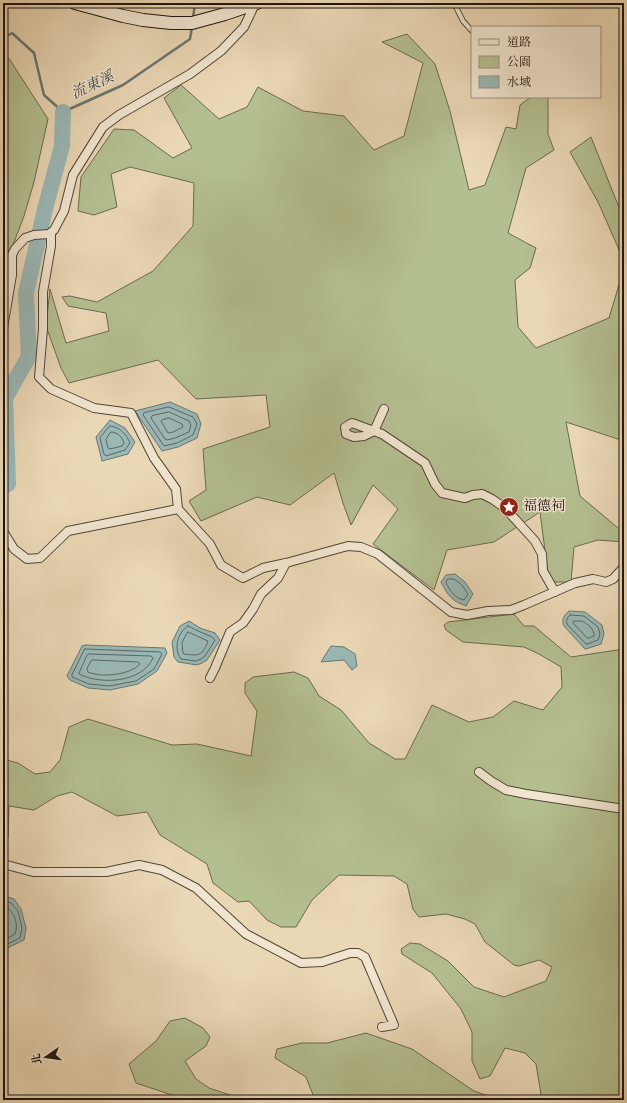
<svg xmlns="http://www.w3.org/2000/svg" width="627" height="1103" viewBox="0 0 627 1103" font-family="'Sorts Mill Goudy','Noto Serif TC',serif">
	<rect width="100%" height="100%" fill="#ead7b5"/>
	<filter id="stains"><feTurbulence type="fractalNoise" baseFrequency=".005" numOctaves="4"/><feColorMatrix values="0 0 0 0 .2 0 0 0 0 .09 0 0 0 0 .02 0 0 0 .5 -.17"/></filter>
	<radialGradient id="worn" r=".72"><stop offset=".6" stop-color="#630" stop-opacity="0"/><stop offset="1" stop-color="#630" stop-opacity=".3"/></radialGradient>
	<g fill="#b4bf90" stroke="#6a6a4f">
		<polygon points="407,34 435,64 450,111 469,190 485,185 506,127 516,129 520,105 531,97 548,97 548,134 554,150 526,168 508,233 536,248 530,268 515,280 518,327 536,348 609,318 624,268 624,441 566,422 580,496 624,533 624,542 598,540 574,547 571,582 549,582 540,512 494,542 447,550 434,590 373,544 398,509 373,485 351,525 343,503 334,473 290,505 257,497 201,521 189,501 206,490 203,449 270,427 266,395 196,399 158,360 69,383 61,368 46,326 50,289 66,343 109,331 106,313 68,306 62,297 70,296 97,302 153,271 193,226 194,183 130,167 111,174 117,207 94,215 78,211 81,177 114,129 134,130 173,158 192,148 164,98 181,85 219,119 247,107 258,87 303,111 344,116 374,150 404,136 423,63 382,42"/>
		<polygon points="3,51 10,60 48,119 34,182 24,216 3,271 3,274"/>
		<polygon points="591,137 624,220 624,261 598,202 570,152"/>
		<polygon points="514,614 524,626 534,626 571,657 624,649 624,1100 538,1100 541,1094 536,1064 525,1053 505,1048 490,1076 480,1079 472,1061 472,1032 461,1009 432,973 402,954 401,949 410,943 420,944 448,961 474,987 504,997 546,981 552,967 539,960 519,966 514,965 485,942 475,924 465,919 446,914 419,917 413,909 407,884 394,876 339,875 312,900 296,927 281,927 267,920 249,901 238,902 213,883 207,864 160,835 147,812 117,816 72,792 57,796 34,810 9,806 8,838 3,844 3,759 18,763 35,774 50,772 60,760 69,727 88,719 172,745 197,744 251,756 257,711 245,693 245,683 253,677 294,672 308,678 319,696 341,710 369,743 395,759 405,759 432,705 469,722 493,717 514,701 543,710 562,687 561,667 539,654 524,647 463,642 446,630 444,625 448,622"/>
		<polygon points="185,1018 203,1028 210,1037 206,1046 185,1061 196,1079 209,1088 245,1100 179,1100 175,1096 136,1083 129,1064 156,1041 170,1021"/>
		<polygon points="366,1033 412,1049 474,1091 500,1100 312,1100 313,1095 306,1077 275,1058 277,1049 302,1043 327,1043"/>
	</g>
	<g fill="#9ab8b6" stroke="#697673">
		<polygon points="170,402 197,414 201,424 197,438 178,447 162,451 135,411"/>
		<polygon points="110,420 125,428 135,442 128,454 102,461 96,437"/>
		<path d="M455 574 465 582 473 594 466 606C452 601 448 596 441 582L446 575Z"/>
		<path d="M569 611 585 612 602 625 604 634 601 644 586 649 584 648 564 626C561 620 564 615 569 611Z"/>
		<polygon points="189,621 200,628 215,633 220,640 207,660 202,663 197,665 178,662 174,657 172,642 180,626"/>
		<polygon points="85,645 165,648 167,653 157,671 138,684 110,690 88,688 70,680 67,676 82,646"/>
		<polygon points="331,646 344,647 355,654 357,666 352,670 344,660 321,662"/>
		<polygon points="4,896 14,899 21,909 26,928 24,940 3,950"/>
	</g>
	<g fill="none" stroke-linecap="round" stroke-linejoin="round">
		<g stroke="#5c6662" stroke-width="1">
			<polygon points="169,407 193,417 197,424 193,435 177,443 164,446 143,415 144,413"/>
			<polygon points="169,412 189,421 191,425 189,432 175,438 167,440 165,439 151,418 152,416"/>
			<polygon points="169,418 182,424 183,427 173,432 168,433 161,421 162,420"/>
			<path d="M110 426C120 427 126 434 130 443L125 450 106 456 104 454 100 438Z"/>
			<path d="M111 432C118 432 122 437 124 443L122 446 110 449 108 448 106 440Z"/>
			<path d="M448 579H454L462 585 468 594 464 600C456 599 450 591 446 583Z"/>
			<path d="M570 615 584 616 598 627 600 634 598 640 587 644H586L567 624C566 621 567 617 570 615Z"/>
			<path d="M575 621C576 621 582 621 582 621 588 624 595 630 594 636L589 638H587L574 624 573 622Z"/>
			<path d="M188 626 198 631 212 637 215 640 205 656 201 659 196 661 181 659C173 649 178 632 188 626Z"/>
			<path d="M188 632 208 641C203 656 198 656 184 654L183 653 182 643Z"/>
			<polygon points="85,649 160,652 162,654 154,669 136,681 109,686 89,684 72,677 72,675"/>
			<path d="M89 654 151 656 153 658C142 683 100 685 79 674V673L87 655Z"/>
			<path d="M92 660 138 662 140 664C130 675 101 678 88 672L87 669Z"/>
			<polyline points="3,900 11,903 18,911 22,928 20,938 3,946"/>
			<path d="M3 906C14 909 19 924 15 934L3 941"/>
		</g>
		<g stroke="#697673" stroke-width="2.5">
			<polyline points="193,18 195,3"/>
			<polyline points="3,38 12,33 34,53 44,95 63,112 123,85 190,39 192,27"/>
		</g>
		<polyline stroke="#9ab8b6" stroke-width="16" points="3,486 8,484 5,398 29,356 26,293 46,205 62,146 63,112"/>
		<g stroke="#524538" stroke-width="6">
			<polyline id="lane" points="454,3 463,21 472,31"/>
		</g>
		<g stroke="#524538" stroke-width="10">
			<g id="street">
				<polyline points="51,233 51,246 43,292 43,329 39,377 51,389 94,408 131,413 154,458 176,489 178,509 210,544 221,565 243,578 263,568 286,563 348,546 361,547 378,554 451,612 467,615 488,611 511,610 524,605 575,583 593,579 606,582 613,579 624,567"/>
				<polyline points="3,328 12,275 12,255 15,249 25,238 34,235 49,234 54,230 64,211 73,175 103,127 119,115 190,74 221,51 244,27 255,4"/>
				<polyline points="384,409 374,431 364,436 354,437 346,434 345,427 352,423 382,434 425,463 435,484 442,493 465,498 473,495 482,494 492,499 505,508 535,541 542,554 543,571 555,592"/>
				<polyline points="3,531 14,549 27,559 40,558 68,531 178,509"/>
				<polyline points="210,678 215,668 230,632 243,623 253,609 261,594 278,578 286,563"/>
				<polyline points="479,772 491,781 506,790 526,794 624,809"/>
				<polyline points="3,864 33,872 106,872 139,865 162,870 196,888 246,934 301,963 322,962 350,953 358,953 365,957 394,1025 382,1027"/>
			</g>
		</g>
		<g stroke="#1f140e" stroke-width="14">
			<polyline id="secondary" points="75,3 123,16 143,20 171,23 192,23 225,14 257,3"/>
		</g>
		<use href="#lane" stroke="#f1e5cf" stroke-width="4"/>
		<use href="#street" stroke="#f1e5cf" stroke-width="8"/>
		<use href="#secondary" stroke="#f1e5cf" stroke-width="12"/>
	</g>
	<defs>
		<g id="sight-disc" transform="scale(1)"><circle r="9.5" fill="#8f2418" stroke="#f1e5cf"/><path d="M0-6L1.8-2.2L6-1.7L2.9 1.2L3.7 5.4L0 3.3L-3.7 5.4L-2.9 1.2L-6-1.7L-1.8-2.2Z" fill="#fff"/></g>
	</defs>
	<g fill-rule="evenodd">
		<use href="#sight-disc" x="509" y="507"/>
	</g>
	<g text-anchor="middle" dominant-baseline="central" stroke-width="3" stroke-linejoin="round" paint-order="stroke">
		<g font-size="14" fill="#1f140e" stroke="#f1e5cf" text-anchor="start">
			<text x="523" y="507">福德祠</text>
		</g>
		<g font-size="15" font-style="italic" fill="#4a4d49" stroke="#f1e5cf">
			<text transform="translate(93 86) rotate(-25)">流東溪</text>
		</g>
	</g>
	<rect width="627" height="1103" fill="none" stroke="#ead7b5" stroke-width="16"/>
	<rect x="4" y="4" width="619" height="1095" fill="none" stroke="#1f140e" stroke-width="2"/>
	<rect x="8" y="8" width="611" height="1087" fill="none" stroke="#1f140e"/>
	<rect x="471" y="26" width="130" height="72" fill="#f1e5cf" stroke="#9d9182"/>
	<rect x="479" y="39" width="20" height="6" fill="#f1e5cf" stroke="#9d9182"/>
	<text x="507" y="46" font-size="12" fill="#1f140e">道路</text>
	<rect x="479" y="56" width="20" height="12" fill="#b4bf90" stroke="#9d9182"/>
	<text x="507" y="66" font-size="12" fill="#1f140e">公園</text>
	<rect x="479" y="76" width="20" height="12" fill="#9ab8b6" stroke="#9d9182"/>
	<text x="507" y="86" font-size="12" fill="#1f140e">水域</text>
	<g transform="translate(46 1057) rotate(257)" stroke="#f1e5cf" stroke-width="3" paint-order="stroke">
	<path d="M0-3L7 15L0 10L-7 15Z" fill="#1f140e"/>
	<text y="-6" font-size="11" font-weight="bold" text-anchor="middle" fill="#1f140e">北</text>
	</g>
	<rect width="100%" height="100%" filter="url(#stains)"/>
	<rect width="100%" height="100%" fill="url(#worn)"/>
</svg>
